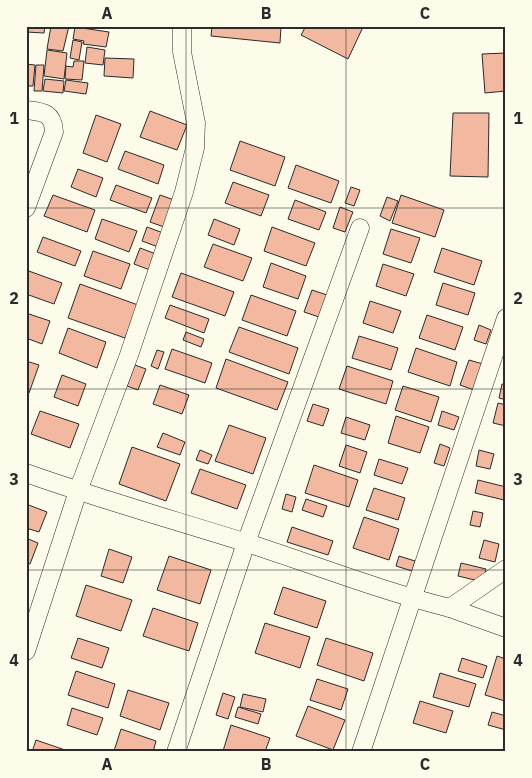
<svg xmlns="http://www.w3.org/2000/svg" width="532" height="778" viewBox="0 0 532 778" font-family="'IBM Plex Sans',sans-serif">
	<rect width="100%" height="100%" fill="#fdfbea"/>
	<g fill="#f2b8a0" stroke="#2b2b2b">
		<polygon points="26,26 45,26 44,33 26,32"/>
		<polygon points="51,26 69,26 63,51 47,49"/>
		<polygon points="212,26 281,26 280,43 211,36"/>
		<polygon points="306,26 363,26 363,27 348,59 301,35"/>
		<polygon points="75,27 109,32 106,47 83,44 84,41 73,39"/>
		<polygon points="73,40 82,42 79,60 70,58"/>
		<polygon points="87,47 105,50 103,65 85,63"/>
		<polygon points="47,50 67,53 64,79 44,76"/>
		<polygon points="506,53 506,91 485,93 482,54"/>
		<polygon points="105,58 134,59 133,78 104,76"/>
		<polygon points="74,61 84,61 82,80 65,79 66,66 73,67"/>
		<polygon points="26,64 35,65 33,86 26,86"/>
		<polygon points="36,65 44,65 42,91 34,91"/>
		<polygon points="45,79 64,81 63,93 43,91"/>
		<polygon points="66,80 88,83 86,94 64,91"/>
		<polygon points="150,111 187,125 177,150 140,137"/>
		<polygon points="453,113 489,113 488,177 450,176"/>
		<polygon points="96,115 121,124 107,162 83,153"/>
		<polygon points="240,141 285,157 275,186 230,170"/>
		<polygon points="125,151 164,165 158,184 118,169"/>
		<polygon points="296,165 339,181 331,203 288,188"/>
		<polygon points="78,169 103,178 96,197 71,187"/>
		<polygon points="233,182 269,195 261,216 225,203"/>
		<polygon points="116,185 152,198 146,213 110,200"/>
		<polygon points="351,187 360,190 354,206 345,203"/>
		<polygon points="53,195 95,210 87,232 44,216"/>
		<polygon points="160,195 177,201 167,228 150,222"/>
		<polygon points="401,195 444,210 435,237 392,223"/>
		<polygon points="387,197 398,201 390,221 380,216"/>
		<polygon points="295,200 326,212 319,230 288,219"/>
		<polygon points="340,207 353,212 345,232 333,228"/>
		<polygon points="102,219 137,231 129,252 95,239"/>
		<polygon points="214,219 240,229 234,245 208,235"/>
		<polygon points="147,227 166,234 161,248 142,241"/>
		<polygon points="272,227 315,243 306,266 264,251"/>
		<polygon points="391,229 420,238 411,263 383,254"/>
		<polygon points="43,237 81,251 75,266 37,252"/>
		<polygon points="213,244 252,258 243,281 204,267"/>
		<polygon points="140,248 156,254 150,270 134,264"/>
		<polygon points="442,248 482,261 474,285 434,272"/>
		<polygon points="93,251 130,264 121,289 84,276"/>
		<polygon points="271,263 306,276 298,299 263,287"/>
		<polygon points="383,264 414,274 406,296 376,286"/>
		<polygon points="26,270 62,283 54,304 26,294"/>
		<polygon points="181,273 234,292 225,316 172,297"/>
		<polygon points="443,283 475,293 468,315 436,305"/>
		<polygon points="80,284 138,305 125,338 68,318"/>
		<polygon points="312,290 327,295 319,317 304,312"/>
		<polygon points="251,295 296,311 287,336 242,320"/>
		<polygon points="370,301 401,311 393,333 363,323"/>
		<polygon points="170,305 209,319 204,333 165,318"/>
		<polygon points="26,313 50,321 42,344 26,338"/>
		<polygon points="427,315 463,327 455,350 419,338"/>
		<polygon points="479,325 491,330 486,344 474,340"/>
		<polygon points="239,327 298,348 289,374 229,352"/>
		<polygon points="68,328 106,342 97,368 59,353"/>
		<polygon points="186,332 204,339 201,347 183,340"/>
		<polygon points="359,336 398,348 391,370 352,358"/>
		<polygon points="416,348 457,362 450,386 408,372"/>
		<polygon points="172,349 212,363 205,383 165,369"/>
		<polygon points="157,350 164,352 158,369 151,366"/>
		<polygon points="226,359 288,382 277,410 216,388"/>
		<polygon points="469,360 483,364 474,390 460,385"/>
		<polygon points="26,361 39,365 29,393 26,392"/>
		<polygon points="135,365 146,369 138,390 127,386"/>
		<polygon points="347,366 393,381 386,404 339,389"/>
		<polygon points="62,375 86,384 78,406 54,397"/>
		<polygon points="502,384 506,385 506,400 499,398"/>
		<polygon points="160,385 189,395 182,414 153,404"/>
		<polygon points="403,386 439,397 431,422 395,410"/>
		<polygon points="498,403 506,405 506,426 493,423"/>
		<polygon points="313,404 329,409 323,426 307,421"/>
		<polygon points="40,411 79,424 70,448 31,434"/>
		<polygon points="442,411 459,417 454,430 438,425"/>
		<polygon points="396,416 429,427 420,453 388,443"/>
		<polygon points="346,417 370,425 365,440 341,433"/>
		<polygon points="229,425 266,438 253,474 215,461"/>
		<polygon points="163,433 185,442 180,455 157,447"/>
		<polygon points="440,444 450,448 444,466 434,463"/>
		<polygon points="346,445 367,452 360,473 339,466"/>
		<polygon points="132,447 180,464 166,501 119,484"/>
		<polygon points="200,450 212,455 208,464 196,460"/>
		<polygon points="479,450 494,454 490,469 476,466"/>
		<polygon points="379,459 408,468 402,484 374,475"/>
		<polygon points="314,465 358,480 349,507 305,493"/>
		<polygon points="200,469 246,485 237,509 191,493"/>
		<polygon points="478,480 506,487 504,500 475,493"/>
		<polygon points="374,488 405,498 398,520 366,510"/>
		<polygon points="286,494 296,497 292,512 282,509"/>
		<polygon points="306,499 327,506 323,517 302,510"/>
		<polygon points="26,504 47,512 39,532 26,528"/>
		<polygon points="473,511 483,513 480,527 470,525"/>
		<polygon points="364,517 399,529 389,560 353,548"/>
		<polygon points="292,527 333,541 328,555 287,542"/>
		<polygon points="26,538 38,543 30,564 26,563"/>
		<polygon points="484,540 499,544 495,562 479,558"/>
		<polygon points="109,549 132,557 123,583 101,576"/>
		<polygon points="169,556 211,570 200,604 157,590"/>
		<polygon points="399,556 415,561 412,571 396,566"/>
		<polygon points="461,563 486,569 483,582 458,576"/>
		<polygon points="86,585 132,600 121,631 76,616"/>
		<polygon points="283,587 326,601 317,628 274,614"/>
		<polygon points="153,608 198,623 189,651 143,636"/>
		<polygon points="265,623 310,637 300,668 255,653"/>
		<polygon points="78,638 109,648 102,668 71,658"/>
		<polygon points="326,638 373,653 364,681 317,665"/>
		<polygon points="497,656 506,659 505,701 485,695"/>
		<polygon points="462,658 487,666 483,678 458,671"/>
		<polygon points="76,671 115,684 108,708 68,695"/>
		<polygon points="440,673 476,684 469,707 433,697"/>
		<polygon points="317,679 348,689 341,710 310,700"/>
		<polygon points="128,690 169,703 160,730 120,716"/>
		<polygon points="223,693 235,697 228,719 216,715"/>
		<polygon points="243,694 266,699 263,712 240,707"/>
		<polygon points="420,701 453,711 446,733 413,723"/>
		<polygon points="308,706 345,720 333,750 296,736"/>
		<polygon points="238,707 261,714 258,724 235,717"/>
		<polygon points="72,708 103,718 97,735 67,725"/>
		<polygon points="492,712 506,716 506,730 488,725"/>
		<polygon points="231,725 270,738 265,752 223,751"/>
		<polygon points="121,729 156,741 153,752 114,751"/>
		<polygon points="36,740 71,752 32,752"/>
	</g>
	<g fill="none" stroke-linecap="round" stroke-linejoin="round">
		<g stroke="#2b2b2b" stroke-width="19">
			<g id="street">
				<path d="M26 110C43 112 53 112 54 132L26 208"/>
				<path d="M26 473C99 499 174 520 247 543 315 565 381 591 450 608L506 569"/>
				<polyline points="450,608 506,628"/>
				<polyline points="26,651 78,491 129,355 184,192 195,148 196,123 182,52 182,26"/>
				<polyline points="176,752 246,543 360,228"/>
				<polyline points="361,752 506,318"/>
			</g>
		</g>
		<use href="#street" stroke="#fdfbea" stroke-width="18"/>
	</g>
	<path fill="none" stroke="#2b2b2b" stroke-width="1" stroke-opacity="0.55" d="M186 26V752M346 26V752M26 208H506M26 389H506M26 570H506"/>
	<rect width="532" height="778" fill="none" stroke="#fdfbea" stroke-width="55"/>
	<rect x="28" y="28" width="476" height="722" fill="none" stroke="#2b2b2b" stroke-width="2"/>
	<g font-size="16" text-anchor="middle" font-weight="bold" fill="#2b2b2b">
		<text x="107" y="19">A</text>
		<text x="266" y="19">B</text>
		<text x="425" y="19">C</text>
		<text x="14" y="124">1</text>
		<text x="518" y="124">1</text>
		<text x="14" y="304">2</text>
		<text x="518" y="304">2</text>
		<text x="14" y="485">3</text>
		<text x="518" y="485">3</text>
		<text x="14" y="666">4</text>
		<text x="518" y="666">4</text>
		<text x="107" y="770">A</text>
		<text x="266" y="770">B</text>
		<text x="425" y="770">C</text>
	</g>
</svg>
